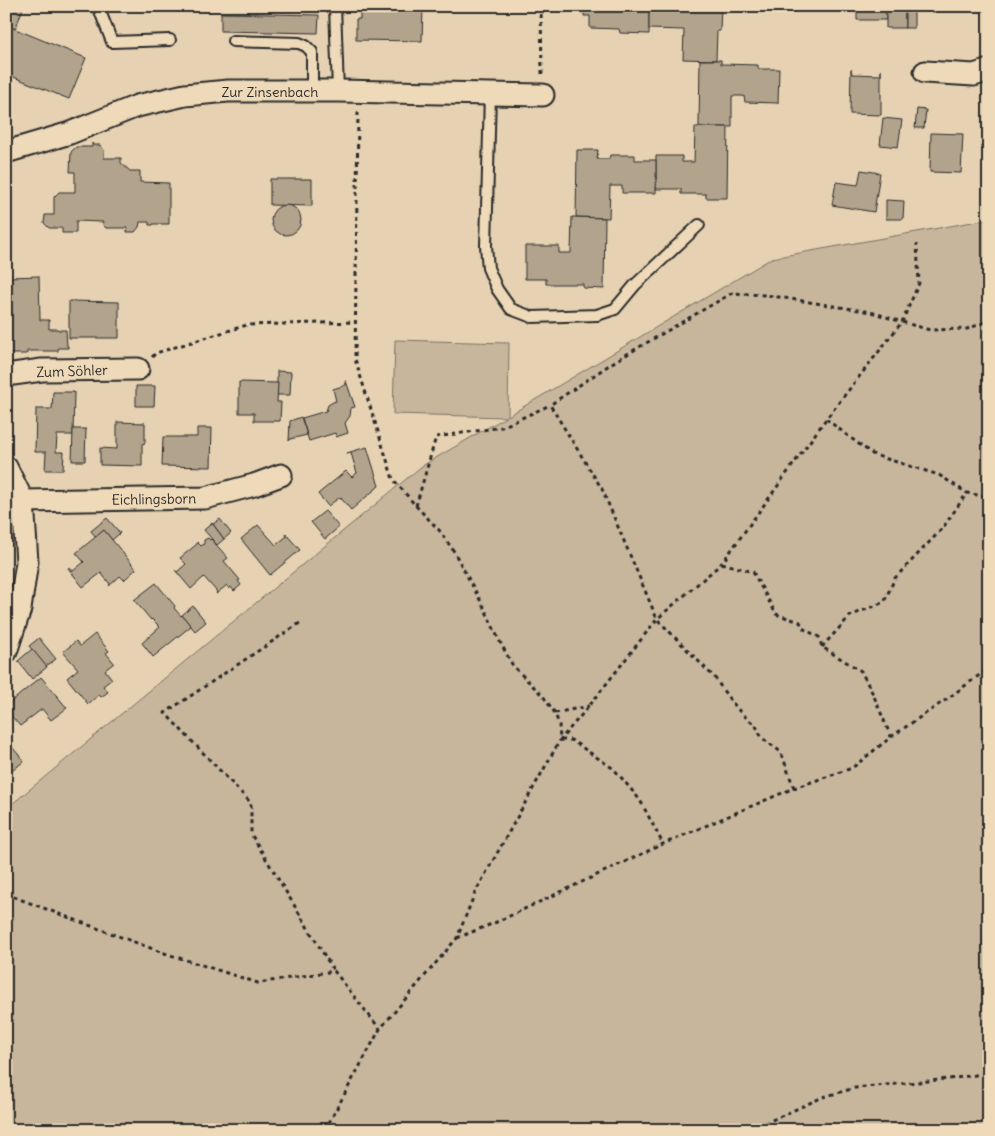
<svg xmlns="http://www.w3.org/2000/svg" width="995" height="1136" viewBox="0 0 995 1136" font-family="Delius,sans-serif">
	<rect width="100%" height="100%" fill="#e6d2b2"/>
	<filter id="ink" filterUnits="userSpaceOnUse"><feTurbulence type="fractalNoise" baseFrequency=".02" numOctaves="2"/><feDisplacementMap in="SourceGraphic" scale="10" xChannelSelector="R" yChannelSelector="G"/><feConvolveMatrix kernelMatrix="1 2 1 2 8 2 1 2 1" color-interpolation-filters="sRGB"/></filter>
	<g filter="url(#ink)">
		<polygon fill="#c8b69c" stroke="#7a7064" points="989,219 989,1130 6,1130 6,809 422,466 506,417 393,414 395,340 509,343 508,416 772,258"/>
		<g fill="#b2a38d" stroke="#2b2b2b">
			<polygon points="6,6 24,6 15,29 8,26 6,29"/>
			<polygon points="360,6 423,8 422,41 356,40 356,19 360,19"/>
			<polygon points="584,6 649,6 649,34 620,33 619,29 590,28 590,16 584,16"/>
			<polygon points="649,6 721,6 720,31 717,31 716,60 683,59 684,30 649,29"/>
			<polygon points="839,6 893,6 893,9 886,9 886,20 857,20 857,7 839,7"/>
			<polygon points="886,9 905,10 905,28 886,28"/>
			<rect x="905" y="10" width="9" height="18"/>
			<polygon points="221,13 319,15 318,33 221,31"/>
			<polygon points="8,26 86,58 69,99 6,74 6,62 10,55 6,53 6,29"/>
			<polygon points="700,60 721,60 721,64 758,65 758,69 779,69 778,103 745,102 744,96 732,96 732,127 699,127"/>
			<polygon points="851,69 852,74 881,75 881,70 881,115 850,114"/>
			<polygon points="917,109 926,110 924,128 915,128"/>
			<polygon points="883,118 902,120 898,147 880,145"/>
			<polygon points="695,127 728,127 727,198 706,198 706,194 681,194 681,189 656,189 656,156 682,156 682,162 694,162"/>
			<polygon points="931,133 963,134 961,173 930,172"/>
			<polygon points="92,143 93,145 100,145 104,150 104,158 121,158 121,163 130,171 140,171 140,182 169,183 169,224 153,224 153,225 149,225 149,222 140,222 139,227 135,232 127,232 127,228 106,228 103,225 103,222 76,221 76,233 62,233 62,228 49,228 44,223 45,215 54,215 54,197 59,192 75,192 75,172 70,172 71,152 76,147 92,147"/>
			<polygon points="577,150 598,150 597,159 609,159 610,155 635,155 635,160 656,160 656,193 622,193 622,186 610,186 609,218 576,217"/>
			<polygon points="861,170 880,173 874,212 832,205 836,182 858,185"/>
			<polygon points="270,179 312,179 312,206 270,205"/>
			<polygon points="886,200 904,201 903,219 886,219"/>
			<circle cx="286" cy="220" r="15"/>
			<polygon points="572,217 605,218 604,289 583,288 583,284 546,284 546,279 525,279 525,246 559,246 559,253 571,253"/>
			<polygon points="6,270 7,277 39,276 40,320 49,320 49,329 58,329 58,330 66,330 67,346 68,346 68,348 58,348 58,351 27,351 27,354 6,354"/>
			<polygon points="69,301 119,302 119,338 69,338"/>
			<polygon points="277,371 291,372 290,395 277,395"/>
			<polygon points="345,381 346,381 355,407 351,408 350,416 345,423 348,433 336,437 335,433 309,441 302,418 326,411 328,405 333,402 336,401 333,389 346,385"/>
			<polygon points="239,382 278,383 277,402 281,402 280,421 254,421 254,413 239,413"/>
			<polygon points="136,386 155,386 154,406 136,406"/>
			<polygon points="53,392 74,392 73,435 57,435 56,452 64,452 63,470 45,470 46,452 35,452 36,409 52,409"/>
			<polygon points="301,417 307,435 290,439 289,441 290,421"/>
			<polygon points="117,422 145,423 145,443 142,444 142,466 100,465 100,448 117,449"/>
			<polygon points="197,428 212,428 211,467 162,466 163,437 197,437"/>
			<polygon points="73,429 86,429 85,461 72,461"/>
			<polygon points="367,447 379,486 351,510 340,497 328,506 318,494 346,471 352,477 357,473 351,453 347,453"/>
			<polygon points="325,511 339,527 325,539 311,522"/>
			<polygon points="107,518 120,533 112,540 104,530 96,537 91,531"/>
			<polygon points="220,519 231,533 224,539 213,524"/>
			<polygon points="212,523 224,539 217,545 204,530"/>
			<polygon points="258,525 276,545 287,536 285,533 300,550 270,575 241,539"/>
			<polygon points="104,530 136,569 124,580 120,576 109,586 110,584 101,573 83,587 68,568 70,567 73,571 84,562 76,553"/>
			<polygon points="208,538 210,540 211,539 228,558 224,561 240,580 238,581 241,585 234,591 231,587 229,589 227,585 216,594 217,592 204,577 191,589 175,570 177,572 186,564 180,558 197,544 197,542 201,546 204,544 204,540"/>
			<polygon points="156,583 175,606 174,608 181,616 182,615 191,626 153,657 142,643 160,627 152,619 151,620 134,600"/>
			<polygon points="193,606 206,622 195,631 182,615"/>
			<polygon points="95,634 109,651 106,653 114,663 105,670 112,679 103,686 108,692 101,697 99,695 88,704 67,678 78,669 63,652 76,641 80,646"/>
			<polygon points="39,638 56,659 46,666 29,646"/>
			<polygon points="32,649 47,667 32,679 18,661"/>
			<polygon points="41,677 67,708 51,720 42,709 20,726 6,710 6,706"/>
			<polygon points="6,740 24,761 6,776"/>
		</g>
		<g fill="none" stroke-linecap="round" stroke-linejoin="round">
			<g stroke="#2b2b2b" stroke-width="14">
				<g id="lane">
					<polyline points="98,6 112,42 170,40"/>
					<polyline points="335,6 338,91"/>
					<polyline points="233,41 299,43 306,46 312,52 312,91"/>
					<polyline points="490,94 486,246 488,268 497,289 511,309 532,317 597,315 615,309 635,285 699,225"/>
				</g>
			</g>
			<g stroke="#2b2b2b" stroke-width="25">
				<g id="street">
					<polyline points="925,72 974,75 989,70"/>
					<polyline points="6,152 70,133 137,106 185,95 228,91 338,91 543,95"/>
					<polyline points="6,375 42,370 138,369"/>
					<polyline points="6,467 23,501 27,562 20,609 6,652"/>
					<polyline points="23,501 205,498 254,485 281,475"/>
				</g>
			</g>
			<g stroke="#2b2b2b" stroke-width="3" stroke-dasharray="4 4" stroke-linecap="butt">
				<polyline points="541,6 542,76"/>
				<polyline points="358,112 355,359 393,479 416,506 439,530 453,550 485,609 499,640 513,666 543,696 555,713 559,725 560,740"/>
				<polyline points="152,357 156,353 247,325 356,322"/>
				<polyline points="826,419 860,445 874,455 939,475 967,493 989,497"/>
				<polyline points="416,506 436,437 502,427 550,405"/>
				<polyline points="722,563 753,572 776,614 800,622 804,629 819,637 822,647 861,671 873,694 891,737"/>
				<polyline points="300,623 165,713 251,803 251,834 334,971"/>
				<polyline points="822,647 850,616 884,602 895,578 942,529 967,493"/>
				<polyline points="555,713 589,706"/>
				<polyline points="561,740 571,740 614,769 640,800 663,844"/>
				<polyline points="794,788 781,752 762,738 756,726 741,713 727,696 715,678 657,619 602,489 550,405 612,363 732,293 766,295 871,312 902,322 919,283 917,244"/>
				<polyline points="6,894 161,952 258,983 334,971 380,1029"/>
				<polyline points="457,938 499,921 663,844 794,788 852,768 891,737 947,699 989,668"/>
				<polyline points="325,1130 380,1029 457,938 475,893 560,740 590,705 657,619 722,563 826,419 902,322 930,330 967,329 989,321"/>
				<polyline points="750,1130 823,1097 855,1088 949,1079 989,1073"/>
			</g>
			<use href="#lane" stroke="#eed9b8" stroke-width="10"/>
			<use href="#street" stroke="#eed9b8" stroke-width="21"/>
		</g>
	</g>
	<g text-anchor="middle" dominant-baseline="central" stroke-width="5" stroke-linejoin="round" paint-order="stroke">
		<g font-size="14" fill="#2b2b2b" stroke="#eed9b8">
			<text x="270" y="92">Zur Zinsenbach</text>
			<text transform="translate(72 371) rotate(-2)">Zum Söhler</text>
			<text transform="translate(154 499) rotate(-1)">Eichlingsborn</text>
		</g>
	</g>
	<rect width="995" height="1136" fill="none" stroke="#eed9b8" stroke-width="25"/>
	<rect x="12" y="12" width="970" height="1111" fill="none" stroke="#2b2b2b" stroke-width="2" filter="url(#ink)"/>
</svg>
